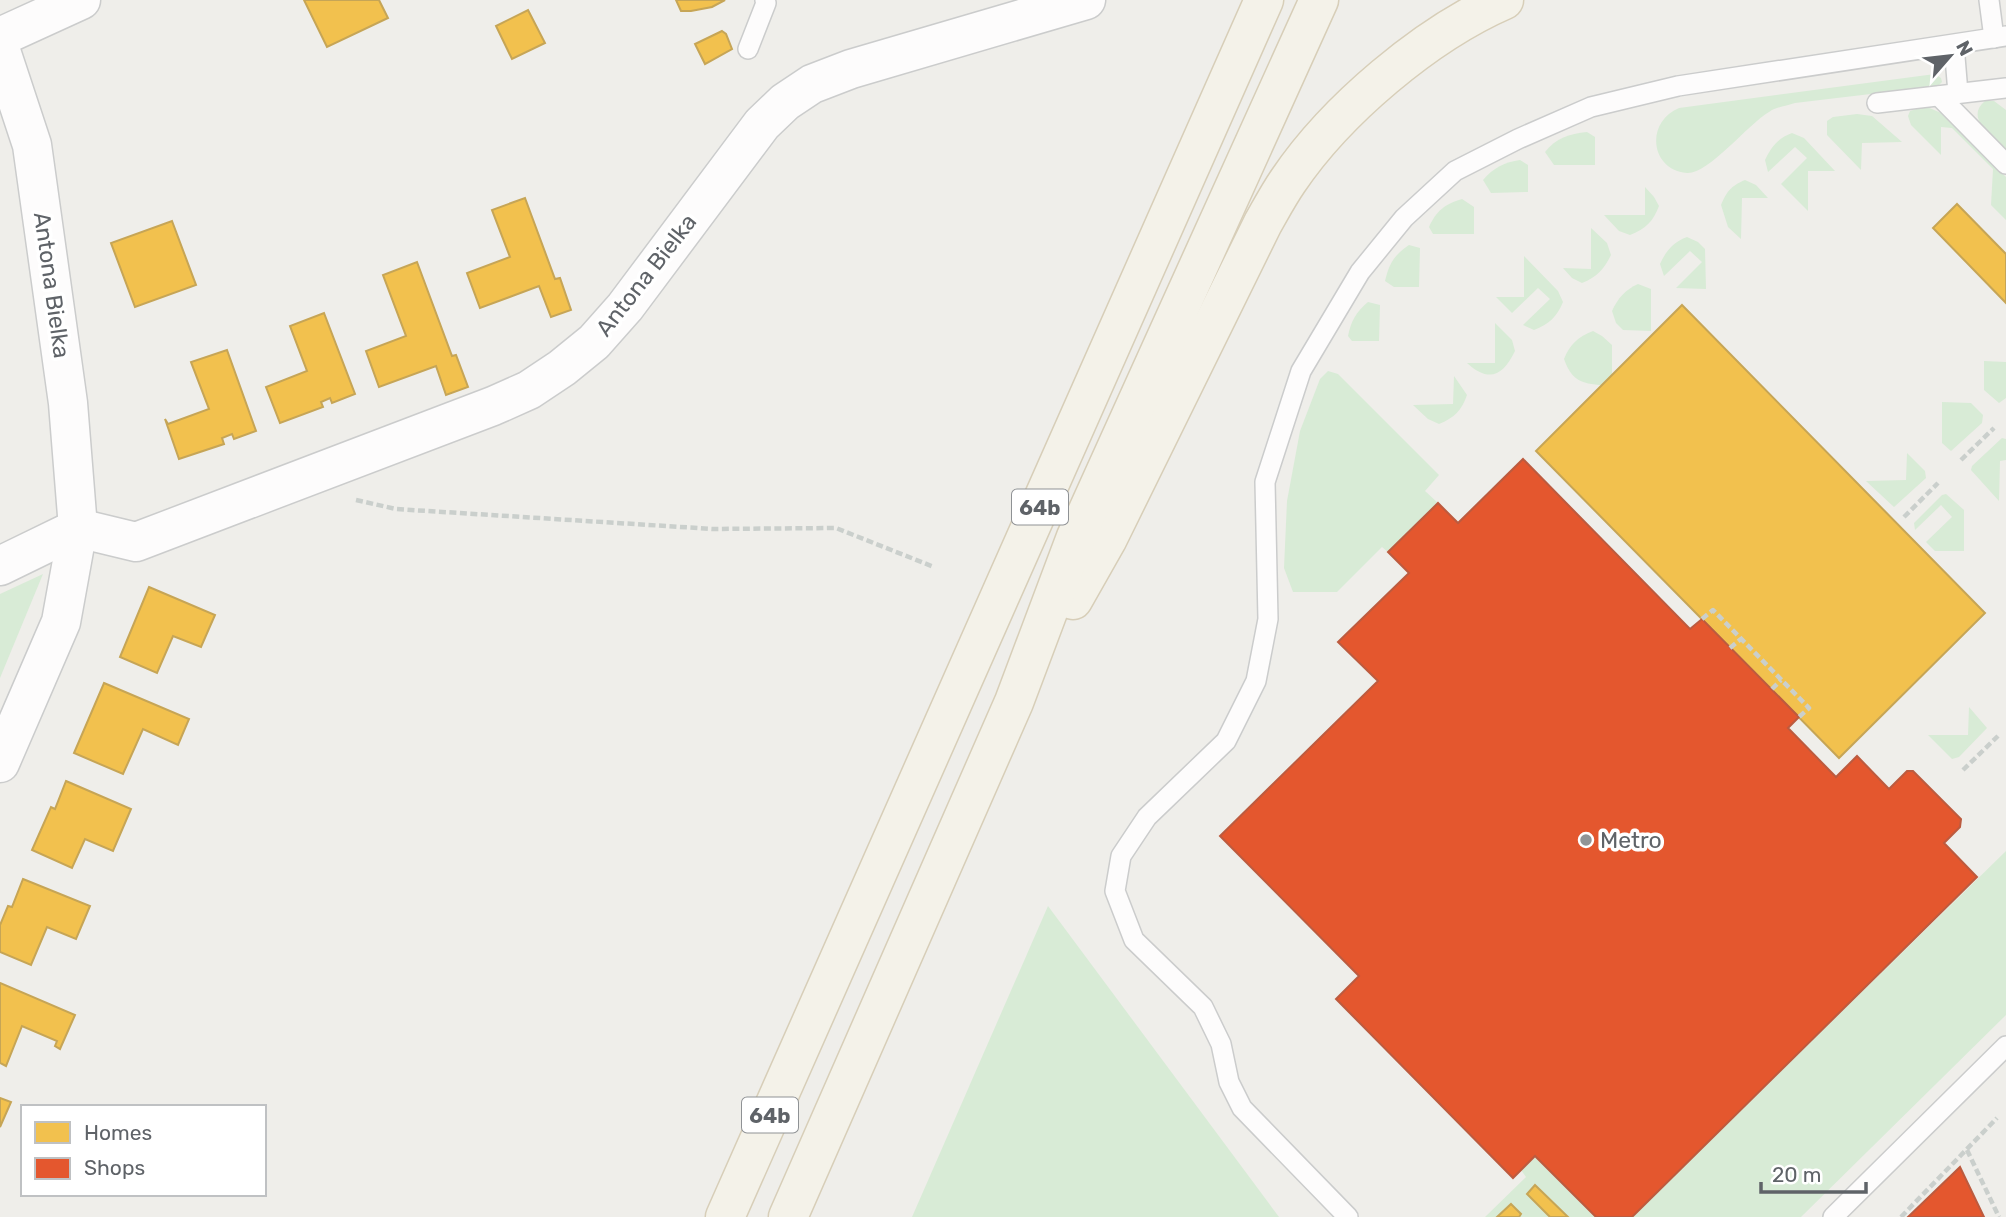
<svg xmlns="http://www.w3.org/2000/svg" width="2006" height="1217" viewBox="0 0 2006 1217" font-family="Rubik,sans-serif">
	<rect width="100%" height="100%" fill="#efeeea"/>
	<g fill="#d8ebd6">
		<path d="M1935 74 1941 78 1942 82 1938 86 1795 103C1786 106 1776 107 1769 112 1747 125 1709 174 1687 173 1650 170 1645 122 1679 108Z"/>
		<path d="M1985 101H1994L2006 110V149C1993 137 1964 118 1985 101Z"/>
		<polygon points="1925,106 1941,113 2006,177 2006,220 1991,205 1993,169 1952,128 1941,127 1941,155 1911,125 1908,116 1910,111"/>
		<polygon points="1857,114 1872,116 1902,142 1862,143 1861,170 1827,135 1827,121 1833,117"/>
		<path d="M1587 132 1595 137V165H1554L1545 152C1556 138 1569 134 1587 132Z"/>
		<path d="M1792 133 1804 138 1835 171H1808V211L1781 184 1807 158 1795 147 1768 172 1765 160C1771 147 1778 138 1792 133Z"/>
		<path d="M1520 160 1528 165V192L1491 193 1483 180C1493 168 1505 162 1520 160Z"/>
		<path d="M1745 180 1756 185 1768 198H1742L1741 239 1728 227 1721 205C1727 191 1731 186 1745 180Z"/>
		<path d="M1645 187 1654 197 1659 206C1653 222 1645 229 1630 235L1619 231 1604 215H1645Z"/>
		<path d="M1462 199 1474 207V234H1433L1429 227C1436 211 1445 204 1462 199Z"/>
		<path d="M1591 228 1607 243 1611 255C1604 269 1597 277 1582 283L1572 278 1563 268 1591 269Z"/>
		<path d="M1687 237 1698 242 1705 249 1706 289 1676 288 1702 262 1690 251 1664 276 1660 264C1666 251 1673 242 1687 237Z"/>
		<path d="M1409 245 1420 248 1419 287H1394L1385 281C1389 264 1394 255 1409 245Z"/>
		<path d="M1524 256 1558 291 1563 302C1557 317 1549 324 1534 330L1523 325 1550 299 1538 288 1512 313 1496 297H1524Z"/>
		<path d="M1638 284 1651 289V331L1623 330 1616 323 1612 311C1618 298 1625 290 1638 284Z"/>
		<path d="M1368 302 1380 305 1379 341H1352L1348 336C1351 321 1356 312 1368 302Z"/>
		<path d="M1495 323 1512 340 1515 351C1503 376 1489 383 1467 363H1495Z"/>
		<path d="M1593 331 1602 336 1612 345V386C1587 384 1573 385 1564 359 1570 344 1578 337 1593 331Z"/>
		<polygon points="1984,361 2006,362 2006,398 1999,403 1984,390"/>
		<polygon points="1328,371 1338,374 1439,475 1425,491 1438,503 1388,552 1382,547 1337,592 1293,592 1284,568 1287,501 1300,431 1320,379"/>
		<path d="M1454 376 1467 395C1462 410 1454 418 1439 424L1428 419 1413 405 1453 404Z"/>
		<polygon points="1942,402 1971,403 1983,415 1982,423 1951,451 1942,443"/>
		<polygon points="2002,438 2006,439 2006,460 2000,461 1999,501 1971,470 1972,466"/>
		<polygon points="1907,453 1925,471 1926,478 1894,507 1866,481 1906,480"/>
		<polygon points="1946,494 1964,510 1964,551 1935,551 1926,542 1952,517 1941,505 1915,530 1914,523 1942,495"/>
		<polygon points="43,574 0,678 0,594"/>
		<polygon points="1969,707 1987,728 1959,757 1952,759 1928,735 1968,735"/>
		<polygon points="2006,851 2006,1015 1801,1217 1632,1217"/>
		<polygon points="1048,906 1279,1217 912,1217"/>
		<polygon points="1535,1156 1596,1217 1568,1217 1535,1185 1527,1194 1550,1217 1519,1217 1521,1214 1511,1204 1497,1217 1485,1217 1526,1177 1521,1170"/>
	</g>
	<g fill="#f2c14e" stroke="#c6a556" stroke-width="2">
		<polygon points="304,0 379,0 388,18 327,47"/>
		<polygon points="676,0 725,0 712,7 691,11 681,11"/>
		<polygon points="528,10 545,43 512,59 496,26"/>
		<polygon points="722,31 726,34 732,49 705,64 695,44"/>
		<polygon points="525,198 555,279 560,278 571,310 551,317 539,286 480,308 467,273 510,257 492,210"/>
		<polygon points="1957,204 2006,254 2006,303 1933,228"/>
		<polygon points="172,221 196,285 135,307 111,243"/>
		<polygon points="417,262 452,356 456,355 468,387 446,395 436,366 379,387 366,351 406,336 383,275"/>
		<polygon points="1682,305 1985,613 1839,758 1536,451"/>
		<polygon points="324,313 355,394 332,403 330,398 321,402 323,407 280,423 266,387 307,371 290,326"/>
		<polygon points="227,350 256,431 234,439 232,434 222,438 224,444 179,459 165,419 168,424 209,409 191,362"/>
		<polygon points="149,587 215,615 201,647 173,636 157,673 120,657"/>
		<polygon points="104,683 189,719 178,745 143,729 123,774 74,753"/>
		<polygon points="66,781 131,809 113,851 85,839 72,868 32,850 51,807 55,809"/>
		<polygon points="23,879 90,906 76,939 47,927 31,965 0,952 0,925 8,906 12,907"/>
		<polygon points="0,983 75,1015 60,1049 55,1046 57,1041 22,1026 6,1066 0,1063"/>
		<polygon points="0,1098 11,1102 0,1127"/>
		<polygon points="1535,1185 1568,1217 1550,1217 1527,1194"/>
		<polygon points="1511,1204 1521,1214 1519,1217 1497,1217"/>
	</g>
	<g fill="#e4572e" stroke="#bc5b3f" stroke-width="2">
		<polygon points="1523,459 1690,629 1702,619 1799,717 1788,728 1836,777 1857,756 1889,789 1907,771 1913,771 1961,819 1960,827 1944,843 1977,877 1632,1217 1596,1217 1535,1156 1513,1178 1336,999 1359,976 1220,836 1378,681 1338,642 1409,573 1388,552 1438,503 1458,523"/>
		<polygon points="1960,1167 1984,1217 1908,1217"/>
	</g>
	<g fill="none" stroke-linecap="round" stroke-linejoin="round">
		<g stroke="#cbcccc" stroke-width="22">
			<g id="lane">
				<polyline points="1989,0 1994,38"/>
				<polyline points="1954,45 1958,93"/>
				<polyline points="748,49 766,3 765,0"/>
				<polyline points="1939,96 2006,164"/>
				<polyline points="1877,103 2006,88"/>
				<polyline points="1348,1217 1242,1108 1229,1082 1221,1044 1203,1007 1134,940 1115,891 1121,856 1147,817 1226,741 1256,681 1268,619 1265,482 1301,371 1360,272 1404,218 1455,171 1518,139 1591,107 1678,86 2006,36"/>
				<polyline points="1833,1217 2006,1046"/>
			</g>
		</g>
		<g stroke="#cbcccc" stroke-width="41">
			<g id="street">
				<polyline points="0,37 81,0"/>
				<polyline points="0,48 32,145 68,403 78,528 61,622 0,763"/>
				<polyline points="0,566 78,528 136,542 493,406 529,390 562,368 594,342 625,307 762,124 785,102 812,84 851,69 1086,0"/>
			</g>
		</g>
		<g stroke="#d7ceb8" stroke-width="41">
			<g id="primary">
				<path d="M1073 600 1107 540 1263 223C1271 209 1279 194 1288 181 1336 110 1426 34 1504 0"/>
				<polyline points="725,1217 1264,0"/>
				<polyline points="788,1217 1014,702 1076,537 1319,0"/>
			</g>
		</g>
		<g stroke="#cacfcc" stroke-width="4.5" stroke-dasharray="7 3.5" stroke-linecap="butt">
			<polyline points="1961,460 1994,428"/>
			<polyline points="356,500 396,509 713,529 836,528 934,567"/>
			<polyline points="1904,517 1938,483"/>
			<polyline points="1702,619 1713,610 1809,708 1799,717"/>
			<polyline points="1730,648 1741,639"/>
			<polyline points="1772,689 1781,680"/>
			<polyline points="1963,770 1998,736"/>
			<polyline points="1967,1150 1999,1217"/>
			<polyline points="1901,1217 1997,1118"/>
		</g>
		<use href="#lane" stroke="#fdfcfc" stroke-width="19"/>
		<use href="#street" stroke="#fdfcfc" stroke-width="38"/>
		<use href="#primary" stroke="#f4f2e9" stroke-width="38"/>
	</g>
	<circle fill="#919496" stroke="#fff" stroke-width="2.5" cx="1586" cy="840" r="7"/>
	<g text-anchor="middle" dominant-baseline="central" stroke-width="7" stroke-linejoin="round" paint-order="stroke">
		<g fill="#fff" stroke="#8f9295" stroke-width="2">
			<rect x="1012" y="489.5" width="56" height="35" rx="5"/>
			<rect x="742" y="1097.5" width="56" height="35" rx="5"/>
		</g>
		<g font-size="21" font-weight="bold" fill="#5f6368">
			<text x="1040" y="507">64b</text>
			<text x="770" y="1115">64b</text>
		</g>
		<g font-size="23" fill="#5f6368" stroke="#fff">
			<text transform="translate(646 275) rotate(-52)">Antona Bielka</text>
			<text transform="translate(52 285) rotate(82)">Antona Bielka</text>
		</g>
		<g font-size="23" fill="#5f6368" stroke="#fff" text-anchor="start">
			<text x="1600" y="840">Metro</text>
		</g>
	</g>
	<rect x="21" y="1105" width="245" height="91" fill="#ffffff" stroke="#bfc1c3" stroke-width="2"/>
	<rect x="35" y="1122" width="35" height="21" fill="#f2c14e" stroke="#bfc1c3" stroke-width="2"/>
	<text x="84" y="1140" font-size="21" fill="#5f6368">Homes</text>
	<rect x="35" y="1158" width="35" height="21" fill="#e4572e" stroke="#bfc1c3" stroke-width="2"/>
	<text x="84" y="1175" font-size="21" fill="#5f6368">Shops</text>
	<g transform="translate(1950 56) rotate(62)" stroke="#ffffff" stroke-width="5" paint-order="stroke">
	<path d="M0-5L12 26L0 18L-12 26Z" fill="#5f6368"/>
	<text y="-10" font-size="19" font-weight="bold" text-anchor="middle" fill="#5f6368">N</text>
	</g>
	<path d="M1761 1182v10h105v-10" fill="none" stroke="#5f6368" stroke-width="3.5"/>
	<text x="1772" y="1182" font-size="21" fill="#5f6368" stroke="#ffffff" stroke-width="5" paint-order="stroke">20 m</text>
</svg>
